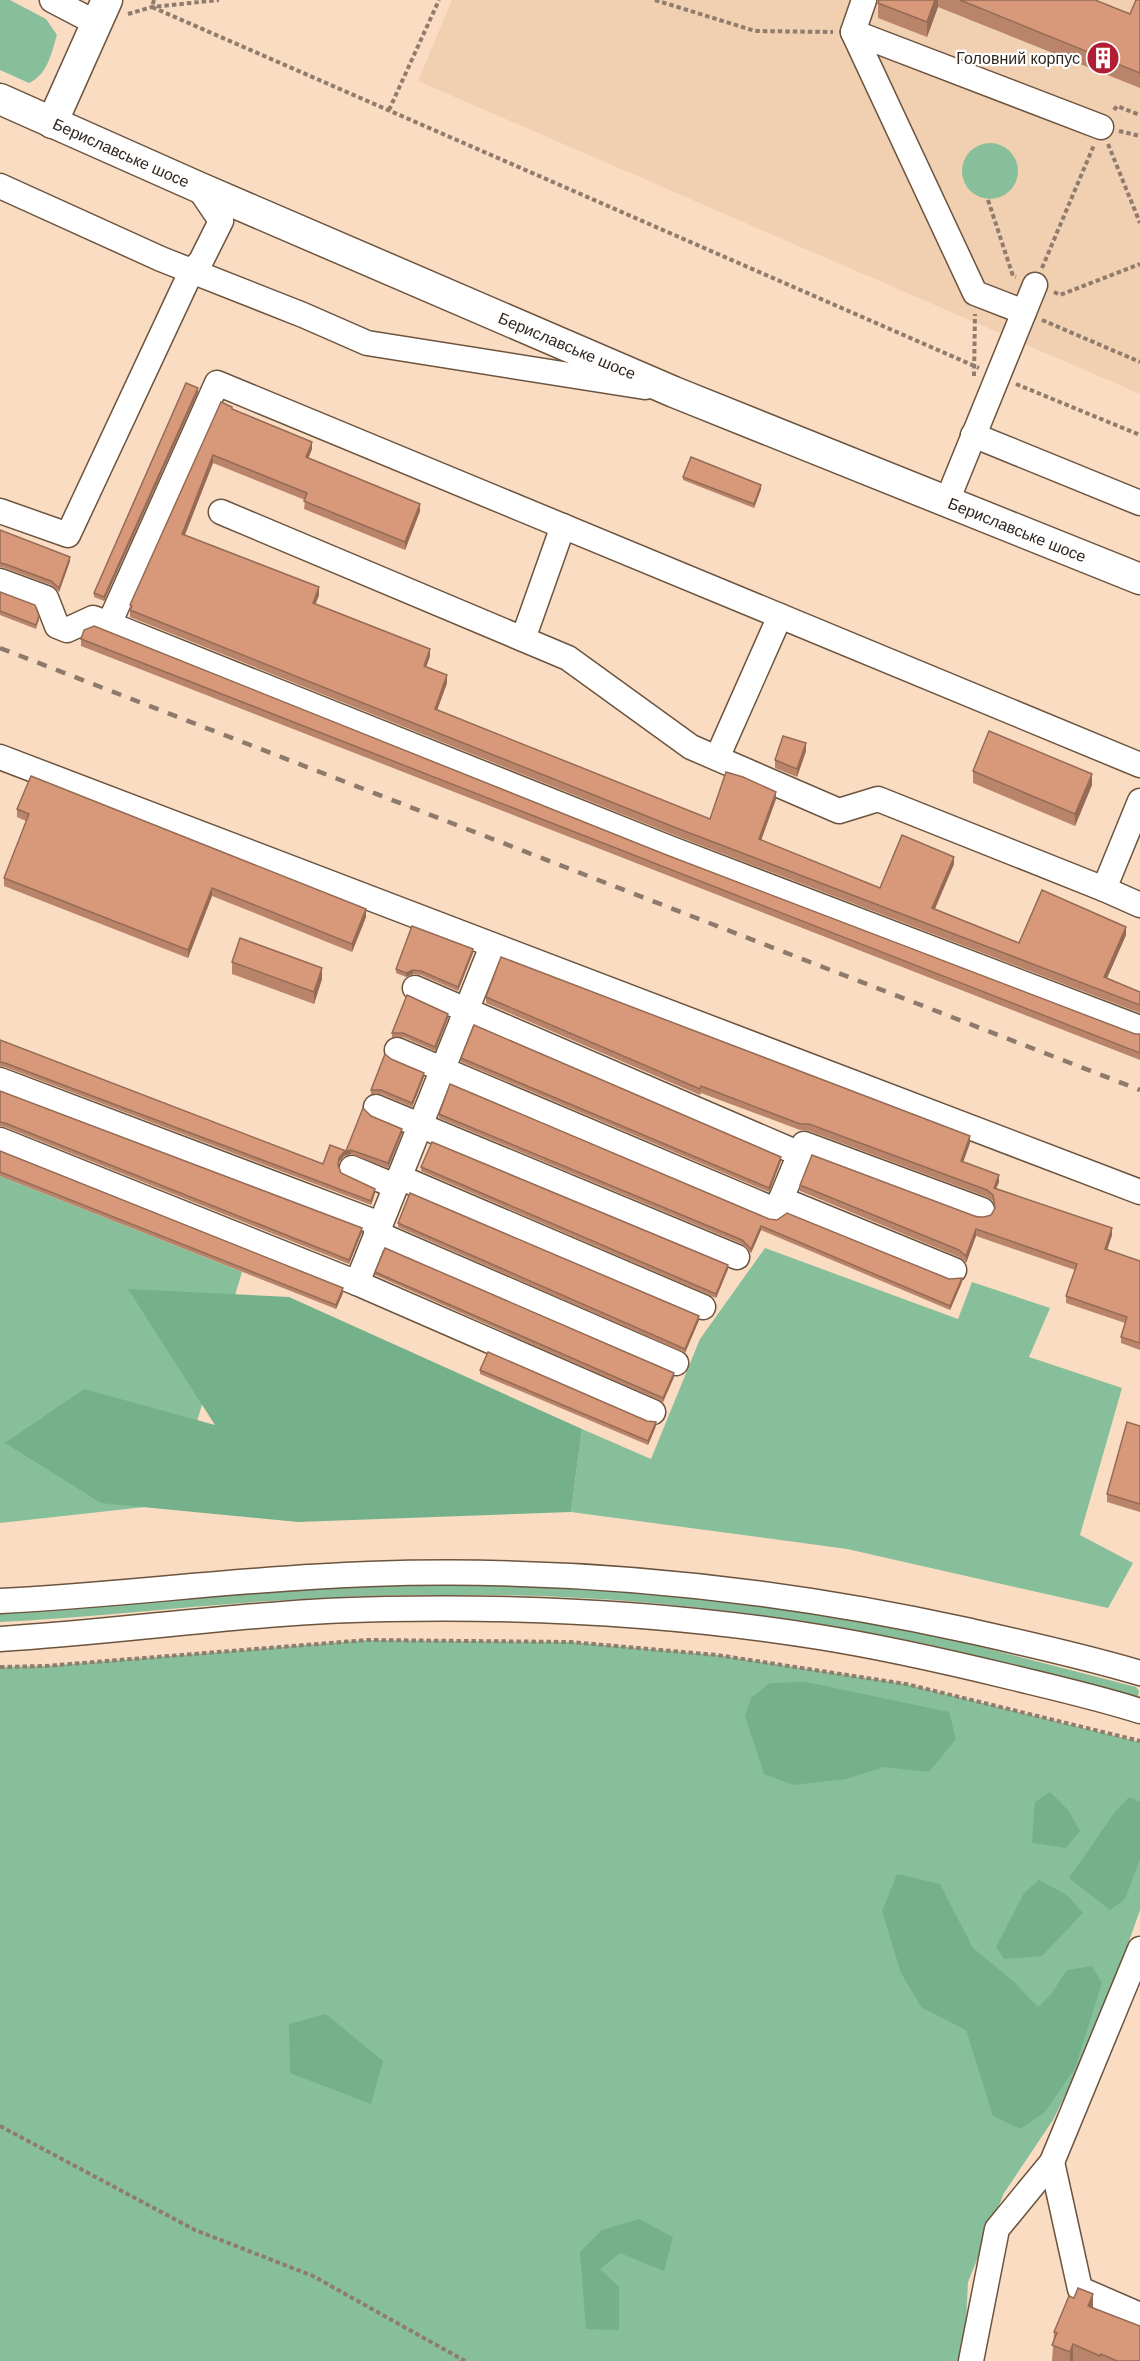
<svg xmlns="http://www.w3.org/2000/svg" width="1140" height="2361" viewBox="0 0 1140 2361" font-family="Helvetica,sans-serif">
	<rect width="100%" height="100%" fill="#fadcc3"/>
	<polygon fill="#f1cfb1" points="452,0 1140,0 1140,394 418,81"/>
	<g fill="#87bf9a">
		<path d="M0 0H10L46 19 57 35C51 54 48 74 29 83L0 70Z"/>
		<circle cx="990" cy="171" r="28"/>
		<polygon points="0,1176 242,1272 172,1504 0,1523"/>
		<polygon points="765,1248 958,1319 972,1282 1050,1308 1029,1357 1122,1388 1080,1535 1133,1563 1108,1608 847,1549 571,1512 582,1429 651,1459 700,1339"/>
		<path d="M374 1584 553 1585 736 1599 931 1634 1136 1687 1139 1691 1138 1696 1132 1698C1064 1680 996 1659 927 1644 778 1613 623 1595 470 1595 415 1595 359 1595 304 1599 202 1604 101 1617 0 1622V1610Z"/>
		<polygon points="367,1640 571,1642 717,1655 906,1684 1140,1742 1140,1910 1099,2026 1053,2120 1004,2193 968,2282 964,2361 0,2361 0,1667 45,1666"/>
	</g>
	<g fill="#74b18a">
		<polygon points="128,1289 289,1297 582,1429 571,1512 298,1522 101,1503 5,1443 84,1389 215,1425"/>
		<polygon points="806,1682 949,1712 956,1739 929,1772 884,1767 846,1779 793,1785 764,1774 745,1716 751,1698 770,1683"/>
		<polygon points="1050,1792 1068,1810 1080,1831 1066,1848 1032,1843 1035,1802"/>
		<polygon points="1129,1797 1140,1802 1140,1859 1125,1899 1110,1910 1069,1878 1115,1812"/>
		<polygon points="897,1874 940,1884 973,1948 1012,1980 1038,2007 1051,1994 1067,1970 1092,1966 1102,1983 1075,2068 1045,2112 1020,2129 993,2116 966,2030 921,2007 901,1973 882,1911"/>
		<polygon points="1039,1880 1067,1895 1083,1913 1042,1956 1004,1959 996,1947 1024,1893"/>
		<polygon points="326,2014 383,2061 371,2104 290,2073 289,2024"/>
		<polygon points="639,2219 673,2237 664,2271 620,2253 600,2269 619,2287 619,2330 586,2329 580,2252 602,2230"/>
	</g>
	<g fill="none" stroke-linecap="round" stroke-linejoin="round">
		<g stroke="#6c543e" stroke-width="27">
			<g id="minor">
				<polyline points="52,0 98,24"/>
				<polyline points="864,0 853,32 975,293 1024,312"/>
				<polyline points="853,32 1101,127"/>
				<polyline points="0,186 161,259 303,315 367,343 645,387"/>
				<polyline points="973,435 1140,503"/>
				<polyline points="947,501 1035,285"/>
				<polyline points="0,511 68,535 191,272 201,261 221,221 198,187"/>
				<polyline points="221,512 568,658 691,747 839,811 878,799 1104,889 1140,801"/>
				<polyline points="0,581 46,598 57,626 67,630 93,618 109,624"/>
				<polyline points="523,639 563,526"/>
				<polyline points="0,757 1140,1192"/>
				<polyline points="717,758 780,616"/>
				<polyline points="1140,765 217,383 109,624 669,848 1140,1028"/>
				<polyline points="1104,889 1140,905"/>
				<polyline points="415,988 800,1154"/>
				<polyline points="397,1050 775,1210 781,1199 954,1270"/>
				<polyline points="0,1080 380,1224"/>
				<polyline points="376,1107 737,1257"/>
				<polyline points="0,1140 357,1283 492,946"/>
				<polyline points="352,1168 395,1186"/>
				<polyline points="399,1177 703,1307"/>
				<polyline points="781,1199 804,1144 982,1210"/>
				<polyline points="376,1233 676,1363"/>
				<polyline points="357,1283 653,1412"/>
				<path d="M0 1601C123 1595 245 1578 369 1574 570 1567 770 1587 966 1630 1024 1643 1083 1656 1140 1673"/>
				<path d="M0 1639C129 1631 257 1611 386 1609 531 1606 676 1614 819 1637 882 1647 944 1661 1006 1676 1051 1687 1096 1697 1140 1711"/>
				<polyline points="1052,2162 1080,2289 1140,2315"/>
				<polyline points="971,2361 997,2229 1052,2162 1140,1949"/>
			</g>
		</g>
		<g stroke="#6c543e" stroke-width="33">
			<g id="major">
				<polyline points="0,99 198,187 674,392 1140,579"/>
				<polyline points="52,123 107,0"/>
			</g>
		</g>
		<g stroke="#907c6c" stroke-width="4" stroke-dasharray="4.5 3" stroke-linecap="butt">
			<polyline points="154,0 152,7 979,368"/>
			<polyline points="655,0 755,31 833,32"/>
			<polyline points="128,14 152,7 219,0"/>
			<polyline points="389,110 439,0"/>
			<polyline points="1114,110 1117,106 1140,115"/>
			<polyline points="1119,131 1140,136"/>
			<polyline points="1108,144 1140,223"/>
			<polyline points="988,200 1013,276 1016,277"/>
			<polyline points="1042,268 1094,145"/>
			<polyline points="1054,292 1060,295 1140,264"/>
			<polyline points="1042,320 1140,362"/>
			<polyline points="974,376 975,314"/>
			<polyline points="1016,384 1140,435"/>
			<polyline points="0,1667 45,1666 367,1640 571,1642 717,1655 906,1684 1140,1741"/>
			<polyline points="0,2126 195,2230 313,2276 465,2361"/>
		</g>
		<use href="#minor" stroke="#fff" stroke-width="24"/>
		<use href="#major" stroke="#fff" stroke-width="30"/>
		<polyline stroke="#8e7a6a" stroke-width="4.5" stroke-dasharray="10 10" stroke-linecap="butt" points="0,648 1140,1090"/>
	</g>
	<g fill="#b98469">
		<polygon points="879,0 1095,0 1130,14 1140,0 1140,88 938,7 927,37 878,18 878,3"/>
		<polygon points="198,392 104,601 94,597 94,593"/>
		<polygon points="232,410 312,449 308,458 420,511 405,550 304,509 305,500 213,463 185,535 319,595 315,604 430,656 426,667 447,683 437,710 710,819 776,799 761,840 880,888 954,864 934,909 1019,943 1126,935 1107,978 1140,992 1140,1013 674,835 130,617 130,605"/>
		<polygon points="683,477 761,489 754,508 683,480"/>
		<polygon points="0,530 70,561 59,592 51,585 5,568 0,567"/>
		<polygon points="0,592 39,620 36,629 0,615"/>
		<polygon points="81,639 664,854 1135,1034 1140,1034 1140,1060 81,646"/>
		<polygon points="806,751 797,777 775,768 775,760"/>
		<polygon points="973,771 1092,785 1075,826 973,783"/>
		<polygon points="17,809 366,917 352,952 212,896 188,958 4,886 4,878 26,821 17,817"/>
		<polygon points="473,953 458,991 421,975 413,974 406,977 396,973 396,969"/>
		<polygon points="232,962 322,979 314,1004 232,974"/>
		<polygon points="486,997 970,1143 963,1162 999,1182 996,1188 1112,1235 1107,1250 1140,1261 1140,1350 1121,1343 1121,1337 1125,1323 1066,1303 1066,1296 1075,1270 976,1236 966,1263 959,1257 800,1191 800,1185 984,1217 991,1215 995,1209 993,1201 987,1197 809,1131 800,1130 701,1093 700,1095 486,1003"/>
		<polygon points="448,1018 435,1051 403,1037 392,1037 392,1033"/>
		<polygon points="0,1040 323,1164 346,1151 371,1116 402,1133 388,1168 351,1154 344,1156 339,1162 338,1166 341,1173 375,1193 371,1205 5,1067 0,1066"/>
		<polygon points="461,1058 781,1161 769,1192 461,1062"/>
		<polygon points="391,1059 424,1077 412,1107 381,1094 371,1094 371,1090"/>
		<polygon points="0,1091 362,1232 349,1264 5,1127 0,1126"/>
		<polygon points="439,1114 769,1219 949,1279 962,1282 950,1310 761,1230 751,1253 742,1244 439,1118"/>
		<polygon points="0,1151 343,1293 336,1309 0,1176"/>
		<polygon points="421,1167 728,1269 716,1298 421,1171"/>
		<polygon points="398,1223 699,1320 685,1353 398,1227"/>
		<polygon points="375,1272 674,1377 663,1402 375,1275"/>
		<polygon points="480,1370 656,1426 648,1445 480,1374"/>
		<polygon points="1140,1426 1140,1512 1107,1502 1107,1494"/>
		<polygon points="1093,2308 1140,2361 1052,2361 1054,2332"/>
	</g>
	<g fill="#966b55">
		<polygon points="935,0 938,0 938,7 927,37 927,22"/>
		<polygon points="198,388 198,392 104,601 104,597"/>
		<polygon points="312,442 312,449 306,464 306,457"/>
		<polygon points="213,455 213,463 182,542 182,534"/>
		<polygon points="761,485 761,489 754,508 754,504"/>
		<polygon points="420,504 420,511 405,550 405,542"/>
		<polygon points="70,557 70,561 59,592 59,588"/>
		<polygon points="319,587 319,595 313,611 313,603"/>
		<polygon points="430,649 430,656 424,673 424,666"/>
		<polygon points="447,675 447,683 435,716 435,709"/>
		<polygon points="806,743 806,751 797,777 797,769"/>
		<polygon points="1092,774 1092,785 1075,826 1075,814"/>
		<polygon points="776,792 776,799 759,846 759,839"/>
		<polygon points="954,857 954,864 932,916 932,908"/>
		<polygon points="212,888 212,896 188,958 188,950"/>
		<polygon points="366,909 366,917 352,952 352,944"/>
		<polygon points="1126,927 1126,935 1104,985 1104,977"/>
		<polygon points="473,949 473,953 458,991 458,987"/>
		<polygon points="322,968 322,979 314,1004 314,992"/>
		<polygon points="413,970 413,974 406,977 406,973"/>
		<polygon points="448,1014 448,1018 435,1051 435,1047"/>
		<polygon points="424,1073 424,1077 412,1107 412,1103"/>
		<polygon points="402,1129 402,1133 388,1168 388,1163"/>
		<polygon points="970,1136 970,1143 961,1168 961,1161"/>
		<polygon points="351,1150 351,1154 344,1156 339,1162 338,1169 339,1158 344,1152"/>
		<polygon points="781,1157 781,1161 769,1192 769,1188"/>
		<polygon points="999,1175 999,1182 994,1194 994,1188"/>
		<polygon points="375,1189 375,1193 371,1205 371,1201"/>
		<polygon points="761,1226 761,1230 751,1253 751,1249"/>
		<polygon points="362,1228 362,1232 349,1264 349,1260"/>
		<polygon points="1112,1228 1112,1235 1105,1256 1105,1249"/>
		<polygon points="976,1229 976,1236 966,1263 966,1256"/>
		<polygon points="728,1265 728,1269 716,1298 716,1294"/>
		<polygon points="962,1278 962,1282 950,1310 950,1306"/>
		<polygon points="343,1288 343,1293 336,1309 336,1305"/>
		<polygon points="699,1316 699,1320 685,1353 685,1349"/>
		<polygon points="674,1373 674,1377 663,1402 663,1398"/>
		<polygon points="656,1422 656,1426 648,1445 648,1441"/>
		<polygon points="1093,2294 1093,2316 1088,2306"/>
		<polygon points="1073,2344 1073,2361 1070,2361 1070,2352"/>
	</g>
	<g fill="#d7997a" stroke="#966b55" stroke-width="1.5">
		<polygon points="879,0 935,0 927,22 878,3"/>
		<polygon points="960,0 1095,0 1130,14 1136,0 1140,0 1140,73"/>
		<polygon points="186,383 198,388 104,597 94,593"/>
		<polygon points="221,402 232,407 232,409 312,442 306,457 420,504 405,542 304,501 307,493 213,455 182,534 319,587 313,603 430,649 424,666 447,675 435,709 710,819 726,772 743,777 776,792 759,839 880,888 902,835 954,857 932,908 1019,943 1042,890 1126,927 1104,977 1140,992 1140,1005 674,827 130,610 132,606 130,605"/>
		<polygon points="691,457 761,485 754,504 683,477"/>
		<polygon points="0,530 70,557 59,588 51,581 5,564 0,563"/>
		<polygon points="0,592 35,605 39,616 36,625 0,611"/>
		<polygon points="94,626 664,854 1135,1034 1140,1034 1140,1053 81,639 84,630"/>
		<polygon points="989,731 1092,774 1075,814 973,771"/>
		<polygon points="783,736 806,743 797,769 775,760"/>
		<polygon points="31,776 366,909 352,944 212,888 188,950 4,878 29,814 17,809"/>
		<polygon points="412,926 473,949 458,987 421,971 413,970 406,973 396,969"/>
		<polygon points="240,938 322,968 314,992 232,962"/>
		<polygon points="501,957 970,1136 961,1161 999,1175 994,1188 1112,1228 1105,1249 1140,1261 1140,1343 1121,1337 1127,1317 1066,1296 1077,1264 976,1229 966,1256 959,1250 800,1185 812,1155 977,1217 984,1217 991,1215 995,1208 993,1195 987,1190 809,1124 800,1124 701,1086 700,1089 486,997"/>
		<polygon points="407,995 448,1014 435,1047 403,1033 392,1033"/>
		<polygon points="474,1025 781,1157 769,1188 461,1058"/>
		<polygon points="0,1040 323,1164 330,1145 346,1151 363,1108 371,1116 402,1129 388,1163 351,1150 344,1152 339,1158 338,1165 341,1173 375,1189 371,1201 5,1063 0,1062"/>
		<polygon points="385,1054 391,1059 424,1073 412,1103 381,1090 371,1090"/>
		<polygon points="450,1084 769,1219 777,1220 787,1213 949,1279 962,1278 950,1306 761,1226 751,1249 742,1240 439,1114"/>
		<polygon points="0,1091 362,1228 349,1260 5,1123 0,1122"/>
		<polygon points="432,1142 728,1265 716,1294 421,1167"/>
		<polygon points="0,1151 343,1288 336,1305 0,1172"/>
		<polygon points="410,1193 699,1316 685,1349 398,1223"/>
		<polygon points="385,1248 674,1373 663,1398 375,1272"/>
		<polygon points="488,1352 647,1421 656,1422 648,1441 480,1370"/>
		<polygon points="1127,1422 1140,1426 1140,1504 1107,1494"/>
		<polygon points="1078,2288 1093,2294 1088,2306 1140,2326 1140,2361 1117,2361 1101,2354 1100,2356 1073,2344 1070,2352 1052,2345 1057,2333 1054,2332 1069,2296 1074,2298"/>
	</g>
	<defs>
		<g id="building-disc" transform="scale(1.725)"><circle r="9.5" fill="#b11e33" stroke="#fff"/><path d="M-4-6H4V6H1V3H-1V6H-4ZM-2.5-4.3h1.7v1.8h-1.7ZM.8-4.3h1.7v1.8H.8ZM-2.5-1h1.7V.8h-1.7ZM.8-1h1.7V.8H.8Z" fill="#fff"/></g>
	</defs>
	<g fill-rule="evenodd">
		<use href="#building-disc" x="1103" y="58"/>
	</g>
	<g text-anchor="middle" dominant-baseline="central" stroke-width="4.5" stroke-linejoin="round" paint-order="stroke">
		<g font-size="16" fill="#32271e" stroke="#fff" text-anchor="end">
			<text x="1080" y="58">Головний корпус</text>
		</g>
		<g font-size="16" fill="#32271e" stroke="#fff">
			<text transform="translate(121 153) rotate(24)">Бериславське шосе</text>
			<text transform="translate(567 346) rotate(23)">Бериславське шосе</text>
			<text transform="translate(1017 530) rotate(22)">Бериславське шосе</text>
		</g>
	</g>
</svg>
